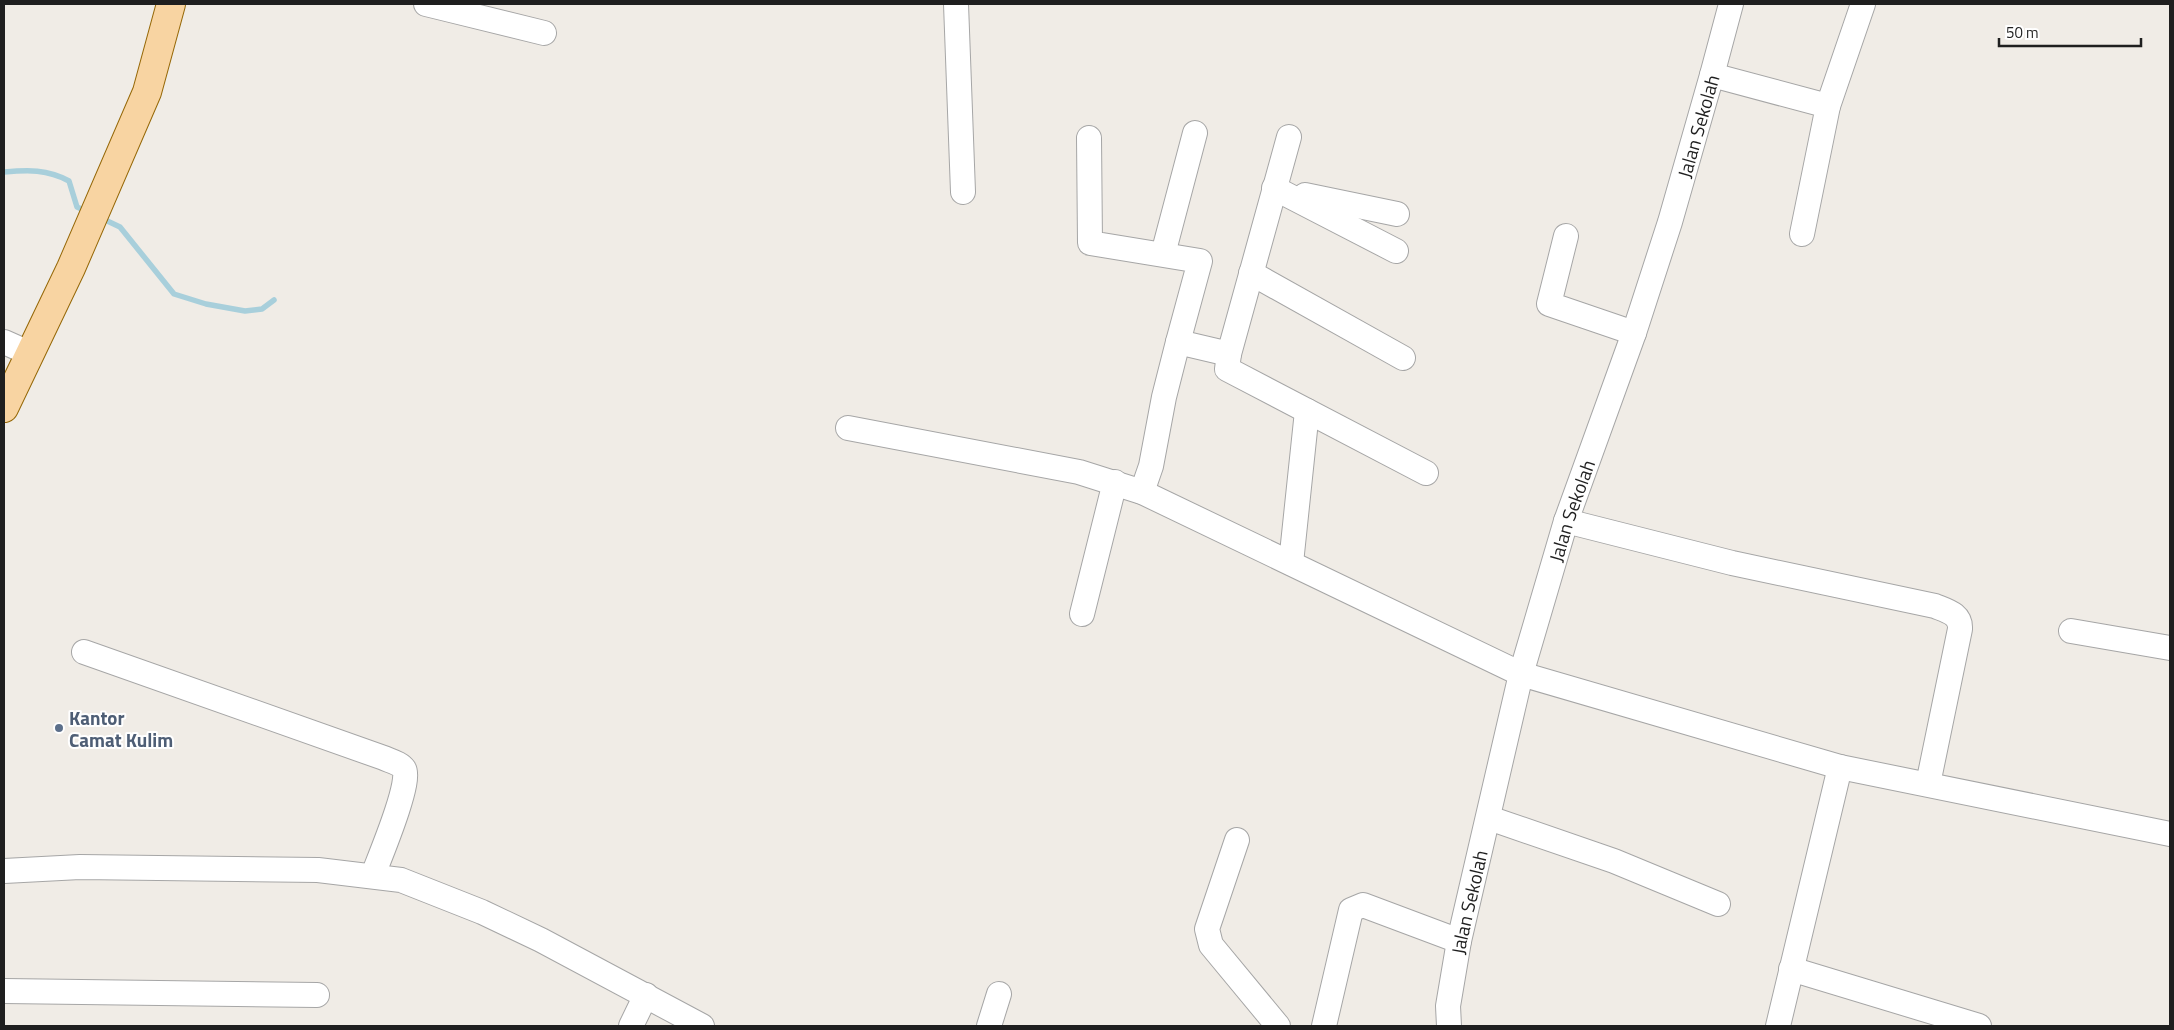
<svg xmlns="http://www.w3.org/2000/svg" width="2174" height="1030" viewBox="0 0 2174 1030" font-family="'Titillium Web',sans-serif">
	<rect width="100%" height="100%" fill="#f0ece6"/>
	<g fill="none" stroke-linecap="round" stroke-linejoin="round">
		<g stroke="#a8cfdb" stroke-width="5.5">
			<path d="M4 172C28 170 47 169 69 181L77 207 88 212"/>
			<polyline points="101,218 120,227 174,294 206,304 245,311 262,309 274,300"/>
		</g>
		<g stroke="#a6a6a6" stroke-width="26">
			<g id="minor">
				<polyline points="426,4 544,33"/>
				<polyline points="956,4 963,192"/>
				<polyline points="1712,75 1828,106 1802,234"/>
				<polyline points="1828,106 1863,4"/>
				<polyline points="1089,138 1090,243 1200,261 1178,342"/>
				<polyline points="1274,188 1396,251"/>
				<polyline points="1305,195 1397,214"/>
				<polyline points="1566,236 1549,304 1634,333"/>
				<polyline points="1163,254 1195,133"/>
				<polyline points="1251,273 1403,358"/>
				<polyline points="4,342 31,354"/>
				<polyline points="1229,354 1227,369 1426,473"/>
				<polyline points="848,428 1079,472 1142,492 1521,674 1840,767 2170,834"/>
				<polyline points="1142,492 1151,466 1164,397 1178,342 1229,354 1289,137"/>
				<path d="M1566 521 1732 563 1935 606C1947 611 1961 614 1960 629L1928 784"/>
				<polyline points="1291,563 1307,411"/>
				<polyline points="1082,614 1115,482"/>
				<polyline points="2071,631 2170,648"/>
				<path d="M84 652 384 758C390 761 400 763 404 769 412 781 379 859 373 875"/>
				<polyline points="1489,818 1614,861 1718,904"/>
				<polyline points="1237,840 1207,929 1211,945 1278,1026"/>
				<polyline points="4,871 80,867 318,870 401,880 482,912 541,940 702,1026"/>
				<polyline points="1791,969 1979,1026"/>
				<polyline points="4,991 317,995"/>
				<polyline points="631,1026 646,995"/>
				<polyline points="989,1026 999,994"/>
				<polyline points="1324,1026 1351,910 1363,905 1459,941"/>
				<path id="s1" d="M1449 1026 1448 1006 1459 941 1521 674 1566 521 1634 333 1670 222 1712 75 1731 4"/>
				<polyline points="1778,1026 1840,767"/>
			</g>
		</g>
		<g stroke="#956706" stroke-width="30">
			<polyline id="major" points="4,408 71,268 147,92 171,4"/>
		</g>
		<use href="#minor" stroke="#fff" stroke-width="24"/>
		<use href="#major" stroke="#f8d4a2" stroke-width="28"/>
	</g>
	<circle fill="#5c6f8a" stroke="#fff" stroke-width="2" cx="59" cy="728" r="5"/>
	<g text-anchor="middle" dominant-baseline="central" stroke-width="4" stroke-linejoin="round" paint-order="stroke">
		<g font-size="19" fill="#1f1f1f" stroke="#fff">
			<text stroke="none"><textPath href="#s1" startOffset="936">Jalan Sekolah</textPath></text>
			<text stroke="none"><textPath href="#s1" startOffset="531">Jalan Sekolah</textPath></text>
			<text stroke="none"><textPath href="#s1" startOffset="126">Jalan Sekolah</textPath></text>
		</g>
		<g font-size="19" font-weight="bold" fill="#4e5e75" stroke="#fff" text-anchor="start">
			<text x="69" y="717">Kantor<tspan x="69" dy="22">Camat Kulim</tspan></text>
		</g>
	</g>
	<rect width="2174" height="1030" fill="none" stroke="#1f1f1f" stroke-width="10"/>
	<path d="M1999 38v8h142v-8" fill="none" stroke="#1f1f1f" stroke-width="2.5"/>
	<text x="2006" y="38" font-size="15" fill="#1f1f1f" stroke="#ffffff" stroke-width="4" paint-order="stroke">50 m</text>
</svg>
